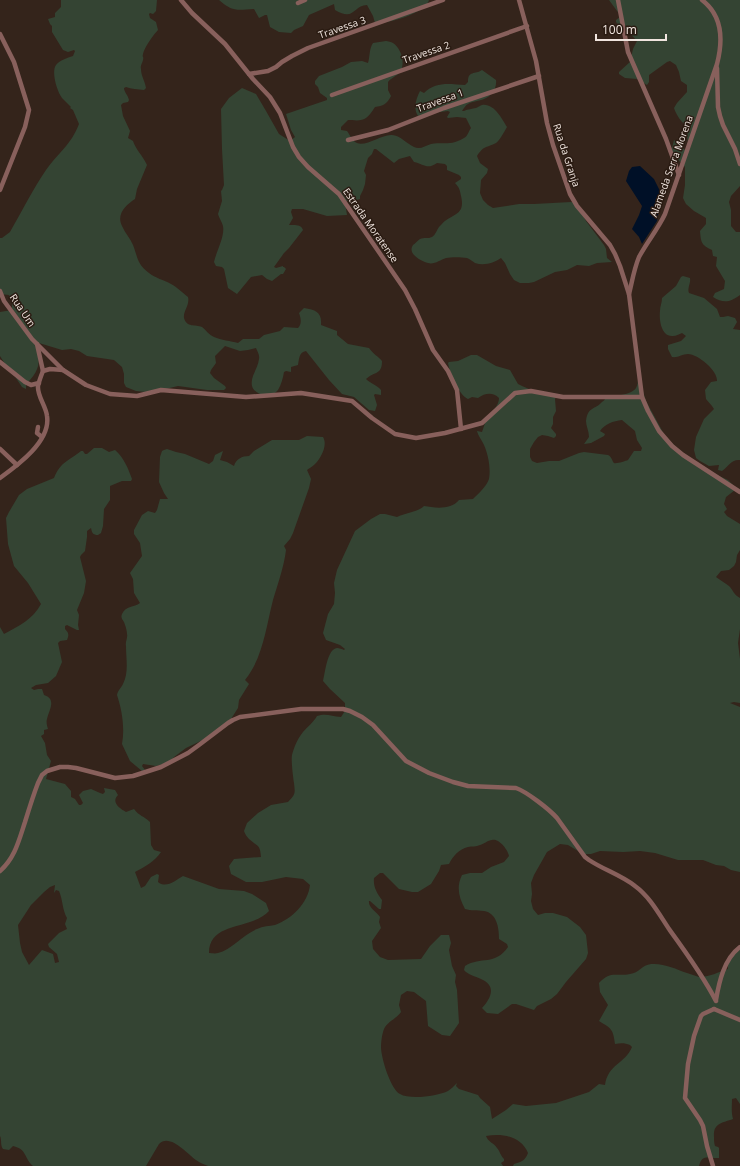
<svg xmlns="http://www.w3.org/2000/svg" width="740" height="1166" viewBox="0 0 740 1166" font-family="'Open Sans',sans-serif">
	<rect width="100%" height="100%" fill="#34241b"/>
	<g fill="#344433" fill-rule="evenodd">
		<path d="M61 0H157L156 11 153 14 150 13 149 14 150 18 156 22 158 30C154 34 144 48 143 54 142 58 144 56 143 60 142 64 140 66 141 69 141 76 145 81 146 88L144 90C138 89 131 89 126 87L124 88C124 92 128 95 129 100L128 102 123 103 121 105 123 116 130 131 128 138 133 141C136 150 143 156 147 165L137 189 135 199C126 205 116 214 122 226 125 233 130 238 133 245 138 258 137 264 149 273 155 278 164 280 171 284 177 287 183 293 188 297 190 305 183 311 184 318 187 328 195 324 202 327 206 330 209 335 214 337 221 340 231 341 238 343L243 339H259L264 335 280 331 284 327 298 328C302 324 301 318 299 313L304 308C316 310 322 312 321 325L337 331V335L348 344 369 348C373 354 378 356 382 361 382 375 375 371 366 379 370 383 377 385 381 390V395L375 394 374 395 377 405 375 411 369 410 354 397 342 394 329 380 306 351C299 352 299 359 298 365L291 367V372L286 371 284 372C283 378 281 385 278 390 272 398 255 396 252 386 250 376 258 369 259 359 260 355 257 351 256 348L248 350 240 351 225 346 215 356 216 363 211 370 210 373 214 378 225 386 226 388 224 390H207L178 386 157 391 146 392 136 391 126 387 124 383V374L122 367 114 360 87 356 79 351 71 349 62 350 39 343C39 363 41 370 26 384V389L22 387 8 366 5 364 0 356V312L12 310V303L9 295 0 294V238H2L10 232C22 211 33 189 46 170 58 153 71 145 79 124L73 110 70 108 71 107C68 104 65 101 62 98 57 91 51 72 56 65 60 60 67 58 73 56L75 51 74 50 68 52 63 50 52 32V26L50 24 48 19 55 17V13L61 7Z"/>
		<path d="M219 0H429C426 13 388 24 375 23L373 16 367 5C353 5 355 22 335 10L334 4 309 15 303 26 294 30 291 33 279 32 270 27 267 15H265L259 18 254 9C236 10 233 12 219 0Z"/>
		<path d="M609 0H740V186L731 196 729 202 731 210V226L736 232H740V295C730 302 724 304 713 297L715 293 724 289 725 281 716 266 717 257 713 256 712 250C701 245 701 242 700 231L706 224V218L694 211 686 204 683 198 685 185V167L671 152 674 140 685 150 689 147 687 137 688 128C682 122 677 117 674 108L677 103 687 92V85L681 81 679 72 676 65 670 61 667 62 649 75V82L647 85 637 79 625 78 619 74V72L630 62 633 49 637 41C631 33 622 30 616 22V20L620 17V15Z"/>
		<path d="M386 41C388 41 391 42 393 43 401 48 406 63 400 72 397 76 391 78 388 82V90L391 96C387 104 383 106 375 107 366 121 364 121 348 120L341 127V130L347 131C350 135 353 142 357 143 366 147 382 134 392 135 400 135 407 144 414 147 420 150 425 146 431 144 444 142 451 146 464 138 468 136 468 132 471 128L466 118 457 117 448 118 447 117 450 112 448 111 432 113 418 116C413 108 416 99 420 91L424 93C436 81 450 84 465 85L468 82C468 70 475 75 482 70L496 80C497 88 492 96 484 99 479 101 473 101 468 104 466 105 464 108 462 111H464C468 109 472 109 476 108 477 108 481 105 482 105 494 103 502 119 507 127 504 132 500 140 496 143 487 148 484 145 477 156L480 163 488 169 487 173 481 180 480 193 483 200 488 205 493 208 519 204H534L571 202 575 203 579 207 586 221 604 245 606 249 607 258 612 262 597 263 589 266 577 265 567 270 555 272 534 282 529 283H520L514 280 510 274 505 263 501 258C494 263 484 266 475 263 472 261 470 259 467 258 461 257 451 257 446 258 440 260 434 265 428 263 421 261 407 254 413 245 415 244 418 240 420 239 424 237 428 239 432 237 436 235 437 228 441 225 451 213 466 217 461 196 460 190 459 187 455 183L461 179V177L459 175 447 170V166L445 164 437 163C427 170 424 164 414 162L410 156 399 159 394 163 376 149H374L372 154 368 158 364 171 366 175 365 184 363 190 360 196V199C356 201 349 199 345 202L346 209 347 215 327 216 303 209H292L291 212 293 218 289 225C295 225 301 224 303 230L289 248 284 253 274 267 276 268 283 266V267H284L286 269 283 274H281L272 281 267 279 262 275 251 277 237 294 228 288 224 269 222 267 216 266 214 262C216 252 225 237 223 226 222 222 219 218 218 214L222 201 221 191 222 190 224 185 222 149 221 109 229 98 242 88 256 94 266 111 279 134 290 141 295 137 291 130 286 114 327 100V98L320 93 318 87 315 84V81L319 76 342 67 351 62 362 61 368 63C370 56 369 49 373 43Z"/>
		<path d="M683 276 690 278C691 283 687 288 689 293L704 298 717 309 720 317H723L728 316 735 318 737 322 733 329 740 330V460C731 459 728 467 722 471L718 470 719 465 709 466 700 461 696 458 694 450 696 437 704 419 714 409 712 406 706 399 705 390 711 382 717 381C718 371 698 354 688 354 682 354 678 358 672 357L668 349V345L681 341 686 336 682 333C679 334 676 336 673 336 661 337 659 319 660 311 660 306 662 303 662 298L676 286 681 277Z"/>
		<path d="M471 355H477L496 366 510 370 518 384 522 386 536 392 557 395 555 399 556 411 553 417V424L551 428 556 434V436L554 438 548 436 542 435 538 437 534 442 530 449V457L532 461 537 463 549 461H559L579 453 584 452 608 455C612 457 612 461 614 463 617 464 625 461 628 460L634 451H641L642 448 637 440 635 431 622 420C613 421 605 424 600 431L605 434 604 436 591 443 584 444 589 437C589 431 586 426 586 421 588 406 595 410 602 402 604 401 605 399 606 397 613 396 632 395 636 388 639 383 638 375 638 369L643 391 646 401 665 436 695 465 728 480 735 487V490L726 497 724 504 727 509 724 512 727 516 740 524V550L737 555 736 562 734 566 729 570 721 571 716 577C720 580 725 583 729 586 734 591 733 594 740 598V629L738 643 740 659V703L734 702 730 703 740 707V872L731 870 724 866 716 865 703 860H678L655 853 640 851 623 852 600 851 591 854H583L568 845 560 844 547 852 534 875 531 883 532 894 531 901 533 909 538 915 545 913H553L567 917 580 927 586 935 588 953 586 959 566 982 557 994 551 999 537 1006 534 1010 516 1004H512L498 1014 487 1013 482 1008C491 998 497 986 481 979 475 976 468 975 464 970L465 966C481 956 495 966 508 947L507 944 499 939C499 928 497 913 484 911 477 910 471 911 465 909 459 898 456 887 462 875L470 873H482L491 867 504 862 509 856C508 850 499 838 492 840 488 840 484 844 480 845 476 847 472 846 468 847 459 849 453 856 449 864L441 865 439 871 431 884 418 892H412L399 889 383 873H380L374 878C373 887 377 893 382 900L381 909H379L370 901H369C368 908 377 912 380 917L379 922 381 928 372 941 373 949 380 957 388 960 421 959 430 946 441 935H449L451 943 449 950 452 966 456 975 455 982 457 990 459 1023 450 1036 442 1035 428 1026 426 1001 414 992 407 991 401 995 399 1005 401 1012C396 1019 387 1022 384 1029 382 1034 381 1042 381 1047 381 1058 391 1090 400 1094 410 1100 438 1096 448 1091 451 1089 454 1086 457 1083L456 1086 459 1089 478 1095 480 1098 490 1107 492 1119 506 1110 513 1104 526 1106 556 1103 589 1092 599 1084 605 1085C608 1064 625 1064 632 1047L630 1045C625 1043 621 1043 615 1044 613 1029 612 1029 599 1021L608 1005 600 992 599 983C611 970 615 977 630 974 639 973 642 965 651 964 664 963 676 969 687 973 691 974 695 976 699 977 709 977 719 972 728 969V964L740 946V1104L736 1098 732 1099C732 1107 731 1111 733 1119 722 1123 713 1123 714 1137 714 1140 714 1143 715 1146L718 1147 719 1148V1158C710 1159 702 1153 699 1166H513L514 1164C521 1162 525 1161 528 1153 521 1136 502 1133 486 1136 488 1142 494 1143 497 1148 500 1151 500 1155 504 1159V1161L501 1163 503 1166H208C204 1164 200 1163 196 1160 187 1154 170 1133 159 1144L146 1166H33C24 1158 27 1149 13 1146L9 1150 3 1149C0 1145 2 1140 0 1136V627L4 634C19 626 33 619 41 604L28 583 14 566 8 544 6 518 9 512 19 495 27 489 54 478C61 461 69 461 81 451H83L85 454H87L94 448H102L109 452 115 450C124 458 128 468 132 479L131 481H122L110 486V500L104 509 103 526 101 533 98 535C93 535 92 533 91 528L87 531V537L85 551 81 555 80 557 86 581 84 593 77 610 79 615 78 625 79 630H77L67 625 65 626V629C69 633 69 635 67 640L60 641 58 643 62 662 56 676 48 683 36 685 31 688 34 690 38 689H42L44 695C57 699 49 710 47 719 46 722 47 726 48 729L44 730V734L41 736 45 743 47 755 51 761 46 779 65 784 71 791V797L75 799 79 805H81L83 803 79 795 83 791 91 789 100 793 103 794 105 792 104 788 115 790 118 795C111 802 119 808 126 812L134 809C139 816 144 816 150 822L151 845 154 850 161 852C155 861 145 867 135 872L141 888 145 886 151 877 157 874 159 875 158 882C166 889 176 880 183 876L219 889 244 891 252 894 266 903 269 911C252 930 209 921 209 953 212 953 215 954 218 953 231 950 244 934 257 929 263 926 269 926 275 925 292 919 308 903 310 885L303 879 286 877 262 882H246L231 874 229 866 234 859 261 857C260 844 258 847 249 839 247 837 245 834 244 831L247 823 258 813 271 805 288 802C296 794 295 793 294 783 293 777 291 760 292 755 294 747 298 738 303 732 308 726 313 723 317 716 326 713 331 716 341 717L345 711V703L330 689 323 681C325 674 327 649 337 648 339 648 342 649 344 650L345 649 340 645 326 640 323 633 328 614 334 604 335 593 334 583 337 570 355 531 371 519 380 514H385L397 517C405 513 418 512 424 506 435 508 451 510 459 500L473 499C479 493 486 487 489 479 491 468 488 454 484 445 482 440 478 436 477 431L482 432C484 427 485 421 488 417 492 411 499 406 499 398 493 392 485 393 478 398L472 397 468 399C459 395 450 374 448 363L449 362 458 361ZM55 885 54 893 56 890 59 891C63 900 62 909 67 918L65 924 67 929 59 933 48 944 49 947 57 954 59 962 55 963 53 954 42 950 29 965 22 952 20 943 18 925 31 905 44 892 50 887Z"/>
		<path d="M307 436 323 437C328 445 321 458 315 464 312 467 309 468 307 470L311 479 309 488 293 533 290 539 284 546 286 550C284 567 278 583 273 600 266 627 263 658 245 680L249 684 239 700 238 708 229 722 209 737 186 748 174 757 169 763 156 766 143 764 142 766 145 770 142 771 130 761 122 744C125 728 122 710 117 695 118 690 121 688 123 684 129 672 126 659 126 646 125 642 128 638 127 634 127 632 126 627 125 625 124 620 120 619 122 614 126 605 134 608 140 603L134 593 133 579 130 573 142 556 140 543 134 534V530L142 515 148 511 155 513 157 510 160 499H168L164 493 159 482 160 457 162 451 164 450 167 449 176 452 185 454 209 464 213 461 215 455 223 451 220 460 227 462 234 466C236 459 242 456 249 456L254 451 272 440H299Z"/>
	</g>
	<polygon fill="#001027" points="640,166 654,179 661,193 657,221 642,244 639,237 632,229 639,215 642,206 626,181 629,171 632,167"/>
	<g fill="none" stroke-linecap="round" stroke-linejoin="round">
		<g stroke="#88605c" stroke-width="4.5">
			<polyline points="181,0 192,13 225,44 253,79 270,97 280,113 293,147 299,157 308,167 339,194 405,290 415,309 433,350 448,371 457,390 461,429"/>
			<polyline points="519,0 536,61 547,123 553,145 570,194 577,206 610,245 615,254 620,266 629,294 642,397 648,411 659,431 672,446 683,455 740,492"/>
			<polyline points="618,0 628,52 666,139 679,175"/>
			<polyline points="298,3 305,0"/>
			<polyline points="0,34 14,62 29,110 25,127 0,190"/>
			<polyline points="717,68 718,107 720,116 723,125 735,149 740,164"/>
			<polyline points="249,74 268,71 276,67 282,62 292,56 308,48 443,0"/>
			<polyline points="332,95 527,26"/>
			<polyline points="348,140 388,130 444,108 539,76"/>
			<polyline points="0,291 4,301 32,339 63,370 86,385 110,394 137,396 161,390 246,397 301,393 352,401 372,418 395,434 416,438 445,433 482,423 515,393 531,391 563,397 642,397"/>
			<path d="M629 294C632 282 634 269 639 257 647 242 658 229 665 214L717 64C723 41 723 16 702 0"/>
			<polyline points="37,344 43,371"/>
			<polyline points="0,362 25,382 31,385 39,383"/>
			<polyline points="43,371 50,369 63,370"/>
			<polyline points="38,427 37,433 42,437"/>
			<polyline points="0,449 17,465"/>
			<path d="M0 478C18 465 51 441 47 416 46 406 37 396 38 386 39 381 41 376 43 371"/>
			<path d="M0 871C15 858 19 840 25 822 29 809 33 796 38 783L42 775 47 771 60 767H68L76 768 115 778 133 776 161 767 188 753 199 745 228 723 233 720 240 717 301 709H343L350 711 362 717 373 725 406 761 429 773 453 782 468 786 516 788C527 792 549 809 557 818L585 857 589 860C604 870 621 875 635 886 650 897 659 914 669 929 685 951 704 977 716 1001"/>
			<path d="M716 1000C719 982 724 959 740 947"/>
			<polyline points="714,1009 740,1020"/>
			<polyline points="713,1166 707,1146 703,1126 700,1120 685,1098 688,1064 694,1036 701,1016 703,1014 714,1009"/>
		</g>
	</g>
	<g text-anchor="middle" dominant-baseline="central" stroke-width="3" stroke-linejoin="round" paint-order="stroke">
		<g font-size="10" fill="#f0e5df" stroke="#2a1b12">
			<text transform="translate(342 27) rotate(-19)">Travessa 3</text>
			<text transform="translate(426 52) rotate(-19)">Travessa 2</text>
			<text transform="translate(440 100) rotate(-20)">Travessa 1</text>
			<text transform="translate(567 155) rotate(72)">Rua da Granja</text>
			<text transform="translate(671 166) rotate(-70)">Alameda Serra Morena</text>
			<text transform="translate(371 225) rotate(55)">Estrada Moratense</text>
			<text transform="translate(23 310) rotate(56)">Rua Um</text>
		</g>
	</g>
	<path d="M596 34v6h70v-6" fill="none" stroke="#f0e5df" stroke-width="2"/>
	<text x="602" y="34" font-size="12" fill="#f0e5df" stroke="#2a1b12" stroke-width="3" paint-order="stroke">100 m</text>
</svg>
